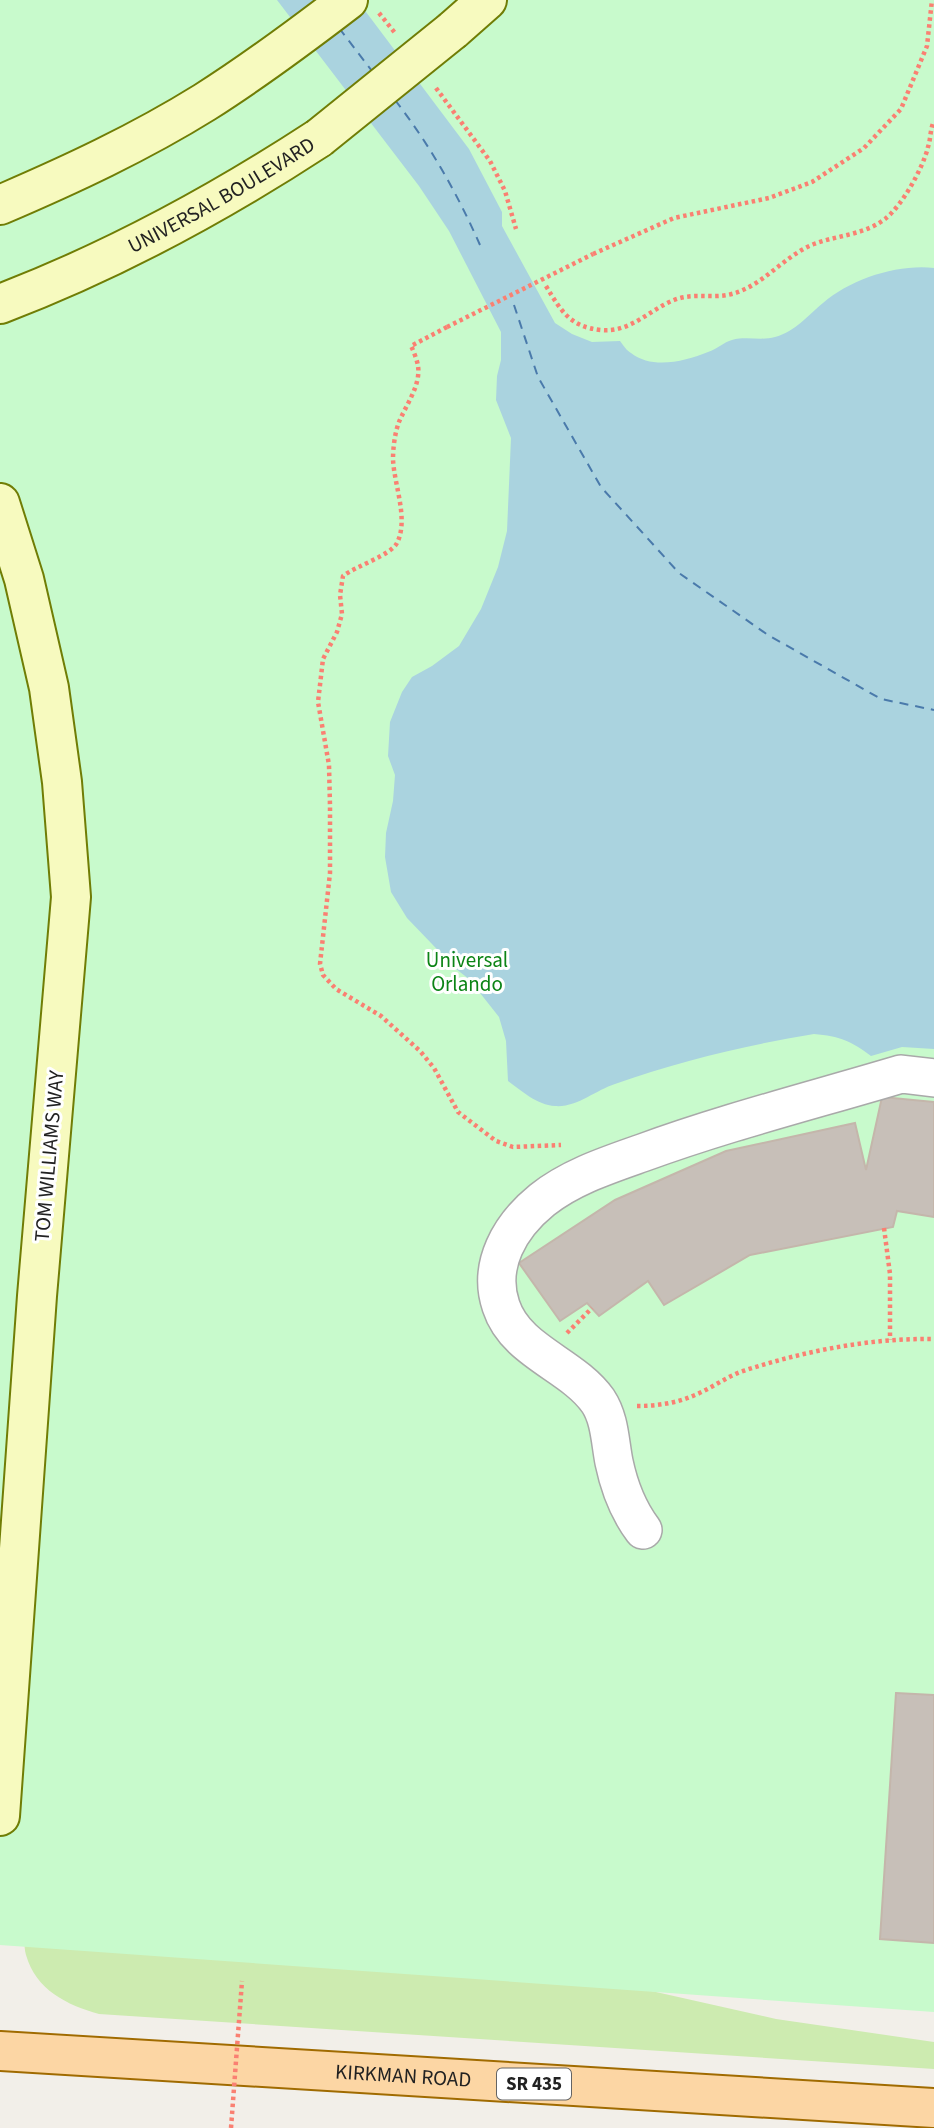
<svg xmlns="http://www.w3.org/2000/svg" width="934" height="2128" viewBox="0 0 934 2128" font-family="'Source Sans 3',sans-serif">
	<rect width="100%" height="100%" fill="#f2efe9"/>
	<path fill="#cdebb0" d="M25 1917 549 1968 776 2019 934 2042V2069L99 2014C67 2005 36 1990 26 1955 23 1944 25 1929 25 1917Z"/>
	<polygon fill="#c8facc" points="0,0 934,0 934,2012 0,1945"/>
	<path fill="#aad3df" d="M277 0H357L469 149 502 212V226L555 323 572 334 592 342 620 341C623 345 627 351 631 353 653 370 685 361 708 352 717 349 724 342 732 340 746 336 762 341 775 337 795 332 808 315 823 303 851 279 897 264 934 268V1049L902 1047 871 1056C851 1041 840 1036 814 1034 747 1045 680 1061 615 1084 596 1090 576 1108 555 1106 537 1105 522 1091 508 1081L506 1041 499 1017 469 979 456 969 407 918 391 892 385 857 386 833 393 801 395 775 388 756 390 722 402 692 412 677 432 666 459 646 481 609 498 567 507 531 511 438 496 400 497 376 501 360V332L449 231 419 186Z"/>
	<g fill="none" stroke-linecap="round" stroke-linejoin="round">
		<g stroke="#4a7aab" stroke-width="2" stroke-dasharray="9 7" stroke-linecap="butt">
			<polyline points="339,28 372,71"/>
			<path d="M395 100C430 145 457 193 480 245"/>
			<polyline points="514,305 538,377 601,487 679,573 768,635 881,699 934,710"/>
		</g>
	</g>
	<g fill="#c7bfb8" stroke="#c4b6ab" stroke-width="2">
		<polygon points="882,1097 934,1102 934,1217 897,1211 893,1227 750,1255 664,1305 648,1281 599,1316 587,1303 560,1321 519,1263 615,1200 726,1151 855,1123 866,1170"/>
		<polygon points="896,1693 934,1695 934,1943 880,1939"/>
	</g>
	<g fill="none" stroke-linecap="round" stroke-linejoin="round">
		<g stroke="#a9a9a9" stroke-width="40">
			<path id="street" d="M643 1530C628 1510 619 1486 614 1462 610 1442 610 1419 598 1401 572 1364 516 1352 501 1306 487 1265 510 1226 542 1200 571 1177 608 1165 642 1153 727 1122 814 1100 901 1074L934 1078"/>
		</g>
		<g stroke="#707d05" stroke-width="42">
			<g id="secondary">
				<polyline points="453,30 487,0"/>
				<path d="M0 205C70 175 139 143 205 102 254 71 301 36 348 0"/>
				<path id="s1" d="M0 304C113 261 218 204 319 138"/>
				<polyline points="0,503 24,579 49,688 62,782 71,897 37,1296 0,1816"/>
			</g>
		</g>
		<g stroke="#a06b00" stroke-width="42">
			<g id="primary">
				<path id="s2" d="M0 2051 934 2108"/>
			</g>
		</g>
		<g stroke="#fa8072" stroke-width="4.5" stroke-dasharray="3.5 3.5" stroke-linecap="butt">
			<polyline points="379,13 395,33"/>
			<polyline points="436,88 490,161 505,191 516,229"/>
			<polyline points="593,254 674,218 769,198 812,182 864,148 901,109 927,46 932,0"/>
			<path d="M546 286C561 311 570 327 601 330 630 333 649 310 674 300 691 293 710 298 727 295 761 289 783 256 814 244 838 235 864 235 885 219 902 206 923 168 928 147 931 138 930 129 934 121"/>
			<path d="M447 327 411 346C414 352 417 360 418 366 421 385 406 405 399 422 395 432 393 448 393 459 394 485 409 519 397 543 391 555 356 566 343 576L340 595 342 614 337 632 323 659 318 702 329 765 330 806V873L320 964 323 975 336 989 381 1016 420 1051 434 1068 458 1112 496 1141 513 1147 561 1145"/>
			<polyline points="884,1228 890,1274 890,1340"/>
			<polyline points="567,1333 592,1308"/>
			<path d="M637 1406C657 1406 677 1403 695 1395 712 1388 726 1377 743 1371 805 1351 869 1338 934 1339"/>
		</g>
		<use href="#street" stroke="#fff" stroke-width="37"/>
		<use href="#secondary" stroke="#f7fabf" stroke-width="38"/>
		<use href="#primary" stroke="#fcd6a4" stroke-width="38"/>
		<g stroke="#707d05" stroke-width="42" stroke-linecap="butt">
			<polyline id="secondary-bridge" points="319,138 453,30"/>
		</g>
		<g stroke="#fa8072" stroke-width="4.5" stroke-dasharray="3.5 3.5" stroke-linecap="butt">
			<polyline points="447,327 593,254"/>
			<polyline points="231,2128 242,1981"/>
		</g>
		<use href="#secondary-bridge" stroke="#f7fabf" stroke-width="38"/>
	</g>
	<g text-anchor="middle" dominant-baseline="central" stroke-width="6" stroke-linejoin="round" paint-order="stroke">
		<rect fill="#fff" stroke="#646464" stroke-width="2" x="497" y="2068.5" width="74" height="31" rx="5"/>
		<g font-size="19" font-weight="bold" fill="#222">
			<text x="534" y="2084">SR 435</text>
		</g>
		<g font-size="21" fill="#222" stroke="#fff">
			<text stroke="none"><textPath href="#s1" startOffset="247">UNIVERSAL BOULEVARD</textPath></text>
			<text transform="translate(49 1156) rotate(-85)">TOM WILLIAMS WAY</text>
			<text stroke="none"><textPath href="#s2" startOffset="404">KIRKMAN ROAD</textPath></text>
		</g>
		<g font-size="21" fill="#0c8416" stroke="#fff">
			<text x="467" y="960">Universal<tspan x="467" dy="24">Orlando</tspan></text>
		</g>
	</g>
</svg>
